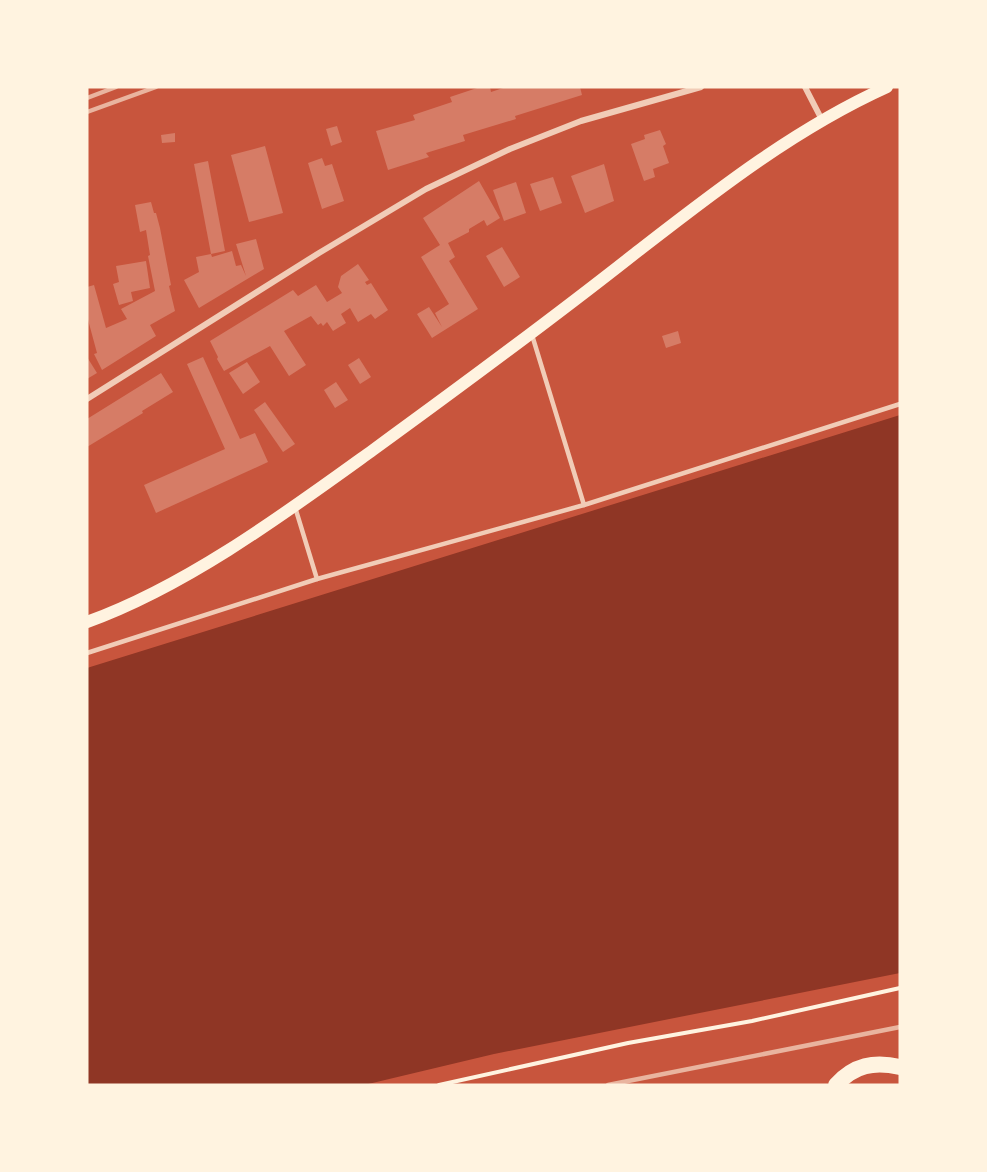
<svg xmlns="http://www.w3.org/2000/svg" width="987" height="1172" viewBox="0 0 987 1172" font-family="'Zilla Slab',serif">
	<rect width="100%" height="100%" fill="#c8553d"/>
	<polygon fill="#8f3625" points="900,415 900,973 494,1054 364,1085 87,1085 87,668"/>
	<g fill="#d67c66">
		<polygon points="480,87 490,87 491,92 506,87 580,87 582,95 515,116 516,119 463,135 465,141 426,153 429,157 388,170 376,131 415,120 413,115 452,102 450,97"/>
		<polygon points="337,126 342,142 331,146 326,129"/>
		<polygon points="660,130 666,144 663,146 669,163 653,169 655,177 644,181 631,144 645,139 644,135"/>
		<polygon points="175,133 175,142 162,143 161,135"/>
		<polygon points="265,146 283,213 249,222 231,155"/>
		<polygon points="322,158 325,166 332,164 344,201 322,209 308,163"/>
		<polygon points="208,161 225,251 211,254 194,164"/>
		<polygon points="604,164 614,201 585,213 571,176"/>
		<polygon points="553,177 562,203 540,211 530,184"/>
		<polygon points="479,181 500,218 487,226 484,220 469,229 469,232 448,243 455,257 449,261 478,309 432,338 417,314 429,307 442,327 435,313 449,304 421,257 440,245 423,218"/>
		<polygon points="516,182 526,213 504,221 493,190"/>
		<polygon points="151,202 154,213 156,213 160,228 171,285 169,286 175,311 150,325 156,336 102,370 94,354 97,353 87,316 87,287 94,285 106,328 127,319 121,309 155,291 148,256 150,255 146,230 140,232 135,205"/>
		<polygon points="256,239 264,269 199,308 184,280 199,272 196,257 211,254 212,257 232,251 236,266 241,265 246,276 236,244"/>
		<polygon points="502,247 520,277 504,287 486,256"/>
		<polygon points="146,261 150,288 131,292 133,301 119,305 113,284 119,282 116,266"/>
		<polygon points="358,264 369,280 365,282 367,285 371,283 388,310 375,319 371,314 358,322 350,308 341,314 346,323 333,331 327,322 323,326 321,323 318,325 311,316 284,331 306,365 289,376 270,346 224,371 217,359 218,357 210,341 293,290 298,296 316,285 327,302 342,293 338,287 341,276"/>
		<polygon points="678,331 681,343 666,348 662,336"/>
		<polygon points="87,357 97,373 87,379"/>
		<polygon points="203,357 240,439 255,433 268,462 156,513 144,485 225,449 187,364"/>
		<polygon points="359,358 371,377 360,384 348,365"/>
		<polygon points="247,362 260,382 243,394 229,373"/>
		<polygon points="161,373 173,392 142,411 143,413 87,447 87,419"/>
		<polygon points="336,382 348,400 335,408 324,390"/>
		<polygon points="265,402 295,444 283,452 254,410"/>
	</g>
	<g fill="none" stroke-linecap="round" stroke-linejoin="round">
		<polyline stroke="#fff3e0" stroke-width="4" points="439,1085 628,1043 752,1021 900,988"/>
		<g stroke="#f1ccb7" stroke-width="4.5">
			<polyline points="532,335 584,505 900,404"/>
			<polyline points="295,507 317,579"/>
			<polyline points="87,653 317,579 584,505"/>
		</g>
		<g stroke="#f1ccb7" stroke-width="6">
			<polyline points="805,87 822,120"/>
			<polyline points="87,399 319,253 426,189 510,149 581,121 701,87"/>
		</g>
		<path stroke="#fff3e0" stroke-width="12" d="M87 622C187 586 287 512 373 450 461 386 548 322 633 255 713 193 794 129 887 87"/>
		<path stroke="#fff3e0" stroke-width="16" d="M836 1085C854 1065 874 1061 900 1067"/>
		<g stroke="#e9b49f" stroke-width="4.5">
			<polyline points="87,98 116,87"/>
			<polyline points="87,112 156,87"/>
			<polyline points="608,1085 900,1027"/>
		</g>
	</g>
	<rect width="987" height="1172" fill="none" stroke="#fff3e0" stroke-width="177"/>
</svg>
